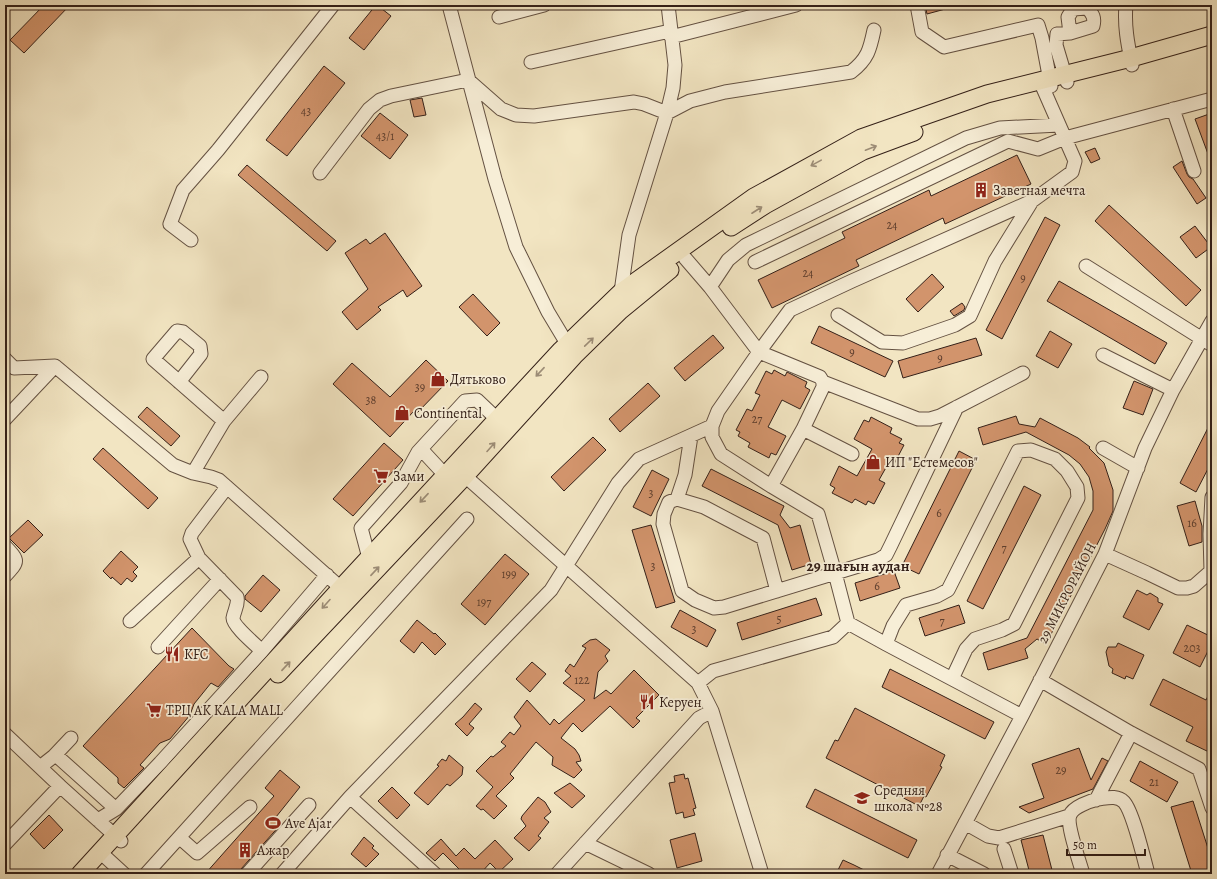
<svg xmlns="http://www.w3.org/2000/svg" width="1217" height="879" font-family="Alegreya,serif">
	<rect width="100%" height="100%" fill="#f2e5c2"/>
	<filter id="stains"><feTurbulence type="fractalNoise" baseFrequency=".005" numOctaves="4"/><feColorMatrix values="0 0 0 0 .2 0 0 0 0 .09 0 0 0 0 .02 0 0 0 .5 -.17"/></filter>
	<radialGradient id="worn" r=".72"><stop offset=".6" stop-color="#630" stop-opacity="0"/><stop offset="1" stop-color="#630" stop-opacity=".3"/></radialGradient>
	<path fill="#d2946c" stroke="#342018" d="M44 5H70L24 53 10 40Z
		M376 5H377L391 16 364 50 349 38Z
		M925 5H949V8L927 14Z
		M324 66 345 83 287 156 266 140Z
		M422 98 426 115 414 117 410 100Z
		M380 113 408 135 390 159 361 136Z
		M1212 113V162H1211L1195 119Z
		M1095 148 1100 159 1091 163 1085 152Z
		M1017 155 1031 184 945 224 943 218 856 260 859 266 772 308 758 280 845 238 842 232 929 190 931 196Z
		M1182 161 1187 174 1189 177 1193 179 1206 198 1197 204 1173 167Z
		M247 165 336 241 327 251 238 175Z
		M1109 205 1201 290 1186 306 1095 221Z
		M1045 217 1060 225 1002 339 986 330Z
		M1195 226 1211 247 1196 258 1180 237Z
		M385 233 422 286 407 297 403 290 378 307 381 310 357 330 342 312 368 289 345 253 366 239 370 244Z
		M932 274 944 287 918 312 906 299Z
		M1059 281 1167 343 1155 364 1047 301Z
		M473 294 500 323 487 336 459 307Z
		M962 303 965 307 964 310 954 316 950 311Z
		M819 326 893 361 885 377 811 343Z
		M1050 331 1072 344 1058 368 1036 356Z
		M713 335 724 348 685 381 674 368Z
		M976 338 982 355 903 378 898 361Z
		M426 360 448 381 415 415 413 412 390 437 333 384 352 363 390 397Z
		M774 370 785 376 787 372 807 382 805 387 810 390 800 409 782 400 768 427 786 436 776 455 771 453 769 458 748 447 750 443 738 436 740 432 736 430 747 409 752 411 760 395 755 393 766 371 772 374Z
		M1134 381 1153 389 1143 415 1123 408Z
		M648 383 660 396 620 432 609 419Z
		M147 407 180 436 171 446 138 417Z
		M1016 416 1019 424 1035 427 1040 418 1078 438 1090 447 1089 448 1104 463 1113 490V511L1105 529 1046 644 1037 639 1025 649 1028 658 988 670 983 653 1027 638 1093 510V491L1089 477 1080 464 1069 455 1026 432 983 445 978 428Z
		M871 417 892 428 890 433 902 439 899 443 904 445 893 466 888 464 879 480 885 483 874 504 868 501 866 505 855 499 852 503 832 493 835 488 830 485 839 466 857 476 872 449 854 439 864 420 869 422Z
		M1212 420V461L1196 492 1180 483Z
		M593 437 606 450 564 491 551 477Z
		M384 443 403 460 353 516 333 499Z
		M103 448 158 498 148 509 93 459Z
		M959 451 976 460 919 574 902 566Z
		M711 469 784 506 780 515 790 528 800 525 811 564 792 570 778 525 702 486Z
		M652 470 669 479 651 516 633 507Z
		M1024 486 1041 495 983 609 967 601Z
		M1195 501 1202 526V542L1189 546 1177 506Z
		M28 520 43 535 24 553 9 538Z
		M651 525 675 602 656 608 632 530Z
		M121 551 138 567 133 572 137 576 132 582 127 578 121 585 112 577 111 579 103 571Z
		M505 554 529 574 485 625 461 604Z
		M894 571 900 588 860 601 855 583Z
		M263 575 280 590 261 612 245 599V596Z
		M1137 590 1147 595 1150 593 1158 598V602L1163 604 1149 630 1123 617Z
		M816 598 822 615 742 640 737 623Z
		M959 605 965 623 925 636 919 618Z
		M680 610 716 630 707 647 671 627Z
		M417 620 434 634 435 633 446 644 435 655 422 642 414 653 400 641Z
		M1187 625 1212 637V643L1200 667 1173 653Z
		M192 628 229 666 234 669 218 687 211 683 194 704 190 715 170 739 160 743 140 765 144 768 124 788 118 783V778L83 746Z
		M596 639 610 650 605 656 608 661 598 672 594 699 606 690 611 694 634 670 659 695 636 718 640 721 633 728 610 706 582 732 573 723 561 738 575 749 579 755 581 761 576 762 582 770 574 778 552 765 553 757 536 742 510 774 514 778 496 796 507 806 494 819 483 809 481 810 476 806 493 787 476 771 491 756 493 757 506 746 501 742 510 732 514 735 521 726 514 717 527 700 550 725 554 719 559 724 585 700 563 683 571 676 565 671 570 664 574 667 586 648 582 646 590 640Z
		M1118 643 1144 655 1133 679 1126 676 1125 679 1112 673 1113 669 1109 666 1106 652 1108 647H1116Z
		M532 662 546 674 530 692 516 679Z
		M890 669 994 722 985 739 882 687Z
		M1163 679 1206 700 1212 688V747L1209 752 1186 741 1193 727 1150 705Z
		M475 703 482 709 469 724 474 728 467 736 455 724 463 717Z
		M855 708 945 755 940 766 942 767 926 797 924 796 919 806 826 758 835 740 838 741Z
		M1079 748 1091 780 1102 758 1108 761 1093 789 1029 813 1019 807 1044 798 1032 764Z
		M449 755 463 767 462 775 450 786 447 784 428 805 414 793 439 766 437 765 442 759 446 761Z
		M1140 761 1178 782 1167 802 1130 781Z
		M280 770 300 787 276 817 282 823 241 869 239 874H205L274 796 265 788Z
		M684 774 685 779 688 778 696 808 693 809 695 815 684 818 683 812 676 814 669 783 675 782 674 776Z
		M570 783 585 796 572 808 554 793Z
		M392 787 410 805 397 819 378 801Z
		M815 789 917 840 908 858 806 807Z
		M538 797 545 802 551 812 544 818 549 822 538 836 541 838 529 851 514 838 526 826 521 819 522 816Z
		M1193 801 1212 861V874H1192L1171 807Z
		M49 815 63 830 44 849 30 834Z
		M695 833 702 861 677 868 670 840Z
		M1043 835 1052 870 1036 874H1030L1021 840Z
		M364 837 374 846 372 848 379 854 366 867 351 854Z
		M441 839 456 856 464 848 475 859 495 840 513 859 499 872 490 863 480 874H464L443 853 435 861 426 853Z
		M843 860 854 865 872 874H836Z"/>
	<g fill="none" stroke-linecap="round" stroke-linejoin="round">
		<g stroke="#645142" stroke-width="15">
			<path id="minor" d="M449 5 495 179 516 247 548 312 572 352
				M917 5 922 32 944 47 1038 25 1042 38 1051 86
				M1126 5C1124 26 1128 45 1132 65
				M499 17 544 5
				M671 37 796 5
				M531 62 670 31
				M1067 82 1056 45 1057 34 1070 33 1093 26C1095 18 1093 14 1087 8L1073 9 1068 17 1070 33
				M1173 109 1194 171
				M320 173 369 109 380 100 391 96 468 80 501 109 516 115 534 116 634 102 644 104 667 113 690 101 725 92 851 72C868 59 870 49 874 30
				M191 240 170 224 183 190 218 150 333 5
				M685 258 710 287 759 352 718 411 712 426V437L721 454 771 486 818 514 835 573 848 623 886 644 1022 716
				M755 262 1008 141 1038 149 1065 138 1212 99
				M1086 266 1212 345
				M710 287 728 260 746 245 966 138 1000 128 1059 125
				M621 292 629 235 667 113 673 88 675 65 668 5
				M838 315 882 342 903 343 955 325 970 316 995 261 1032 201 1072 172 1075 161 1043 88
				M1103 355 1173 390
				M5 359 14 368 55 366 173 465 193 473 211 477 219 480 341 588
				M179 382 201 354 200 346 183 332 177 331 153 359 224 421
				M823 382 918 419H930L940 416 1023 373
				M5 419 55 366
				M803 429 823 387V382L820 377 759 352 790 310 852 281 1032 201
				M1103 448 1138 468
				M421 449 445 475
				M193 473 224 421 261 377
				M465 476 698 683 712 711 762 874
				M771 486 803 429 852 454
				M227 487 192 533 190 539 199 558 237 597C239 604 234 611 233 618 233 626 256 645 262 651
				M1212 497 1210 534 1211 571 1212 575
				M677 499 685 475 691 436
				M5 546C19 561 19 561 5 576
				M1105 554 1147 573 1178 588H1187L1194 586 1211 571
				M369 558 361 528 401 483 418 452 465 401 477 400 497 419
				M777 591 763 538 704 507 677 499 669 502 664 514 663 524 682 591 695 600 714 608 724 607 878 560 886 555 891 545 957 407
				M130 621 199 558
				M886 644 893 626 906 605 937 596 948 590 1018 451 1031 450 1055 459 1067 471 1077 487 1078 498 1014 624 1002 630 975 639 966 649 952 679
				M158 647 220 579
				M1040 680 1131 733 1199 769 1212 808
				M698 683 713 671 833 637 848 623
				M5 734 60 786 121 841
				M54 756 71 738
				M40 767 54 756 58 757 116 809
				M350 797 435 874
				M1096 800 1131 733
				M98 820 116 809 160 763 262 651 327 575
				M965 823 988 836 999 838 1069 816
				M180 838 197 853 250 807
				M585 843 649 874
				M5 844 60 786
				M1004 849 1012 874
				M100 852 124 874
				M947 855 984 874
				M146 874 467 519
				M247 874 309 805
				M282 874 350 797 551 590 618 483 639 459 712 426
				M557 874 699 718 712 711
				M938 874 1022 716 1105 554 1145 448 1173 390 1212 321
				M1083 874C1080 863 1066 824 1070 815 1073 807 1090 801 1098 799 1107 798 1117 795 1124 802 1133 812 1144 859 1148 874"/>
		</g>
		<g stroke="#342018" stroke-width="19">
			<path id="major" d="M731 227 765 205 863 151 914 132
				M278 674 465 476 574 356 620 311 670 270
				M80 874 341 588 561 350 621 292 754 197 861 138 987 94 1131 58 1212 35"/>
		</g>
		<use href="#minor" stroke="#f7eed7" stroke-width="13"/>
		<use href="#major" stroke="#f2e5c2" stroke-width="17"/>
	</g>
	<defs><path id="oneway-shaft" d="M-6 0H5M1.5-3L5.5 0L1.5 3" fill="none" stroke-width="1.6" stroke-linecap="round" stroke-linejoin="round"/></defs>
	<g stroke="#9c8c76">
		<use href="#oneway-shaft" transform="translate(871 148) rotate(-21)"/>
		<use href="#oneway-shaft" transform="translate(816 163) rotate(151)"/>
		<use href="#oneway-shaft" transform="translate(757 210) rotate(-33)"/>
		<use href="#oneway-shaft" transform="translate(589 342) rotate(-44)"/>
		<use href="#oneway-shaft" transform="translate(540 372) rotate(133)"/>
		<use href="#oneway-shaft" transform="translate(491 447) rotate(-48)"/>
		<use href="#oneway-shaft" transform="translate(424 498) rotate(133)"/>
		<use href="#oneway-shaft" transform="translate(375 571) rotate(-47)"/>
		<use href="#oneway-shaft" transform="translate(326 604) rotate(132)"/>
		<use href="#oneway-shaft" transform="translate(286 666) rotate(-47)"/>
	</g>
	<defs>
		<g id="building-bare" transform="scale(1.2)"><path d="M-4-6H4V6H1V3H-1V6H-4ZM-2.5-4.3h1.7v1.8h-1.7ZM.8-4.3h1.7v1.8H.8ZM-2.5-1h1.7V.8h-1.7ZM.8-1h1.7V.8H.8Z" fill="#8f2418" stroke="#f7eed7" stroke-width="2.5" paint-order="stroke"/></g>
		<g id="shop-bare" transform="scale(1.2)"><path d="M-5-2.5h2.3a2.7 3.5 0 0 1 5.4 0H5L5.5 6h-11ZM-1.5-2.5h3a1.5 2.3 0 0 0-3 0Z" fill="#8f2418" stroke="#f7eed7" stroke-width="2.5" paint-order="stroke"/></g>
		<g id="supermarket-bare" transform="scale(1.2)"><path d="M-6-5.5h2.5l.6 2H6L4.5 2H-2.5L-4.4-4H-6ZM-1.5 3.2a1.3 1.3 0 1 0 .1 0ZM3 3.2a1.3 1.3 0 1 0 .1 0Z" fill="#8f2418" stroke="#f7eed7" stroke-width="2.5" paint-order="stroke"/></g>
		<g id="restaurant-bare" transform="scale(1.2)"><path d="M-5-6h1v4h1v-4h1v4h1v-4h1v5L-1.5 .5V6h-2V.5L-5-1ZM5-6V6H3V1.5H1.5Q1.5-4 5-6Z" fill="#8f2418" stroke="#f7eed7" stroke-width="2.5" paint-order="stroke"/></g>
		<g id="school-bare" transform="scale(1.2)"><path d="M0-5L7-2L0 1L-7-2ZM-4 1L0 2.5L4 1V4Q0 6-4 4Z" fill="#8f2418" stroke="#f7eed7" stroke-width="2.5" paint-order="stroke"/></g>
		<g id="stadium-bare" transform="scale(1.2)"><path d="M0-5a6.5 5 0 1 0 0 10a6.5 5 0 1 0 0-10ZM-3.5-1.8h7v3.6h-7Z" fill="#8f2418" stroke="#f7eed7" stroke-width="2.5" paint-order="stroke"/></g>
	</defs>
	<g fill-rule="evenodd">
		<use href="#building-bare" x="981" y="190"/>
		<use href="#shop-bare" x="438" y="379"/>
		<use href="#shop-bare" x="402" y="413"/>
		<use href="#shop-bare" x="873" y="462"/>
		<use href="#supermarket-bare" x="381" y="476"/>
		<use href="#restaurant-bare" x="172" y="654"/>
		<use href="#restaurant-bare" x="647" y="702"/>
		<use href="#supermarket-bare" x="154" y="710"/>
		<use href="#school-bare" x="862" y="798"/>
		<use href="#stadium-bare" x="273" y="823"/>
		<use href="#building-bare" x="245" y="850"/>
	</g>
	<g text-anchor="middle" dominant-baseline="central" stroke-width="3.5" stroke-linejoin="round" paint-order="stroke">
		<g font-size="12" fill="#5c3d2d">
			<text x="306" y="111">43</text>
			<text x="385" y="136">43/1</text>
			<text x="892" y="225">24</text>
			<text x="808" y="273">24</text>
			<text x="1023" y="278">9</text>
			<text x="852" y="352">9</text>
			<text x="940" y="358">9</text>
			<text x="420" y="387">39</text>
			<text x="371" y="400">38</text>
			<text x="757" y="419">27</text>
			<text x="651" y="493">3</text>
			<text x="939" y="513">6</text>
			<text x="1192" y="523">16</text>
			<text x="1004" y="548">7</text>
			<text x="653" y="566">3</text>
			<text x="509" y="574">199</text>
			<text x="877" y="586">6</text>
			<text x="484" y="602">197</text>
			<text x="779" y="619">5</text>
			<text x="942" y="621">7</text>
			<text x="694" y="629">3</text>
			<text x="1192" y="648">203</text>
			<text x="582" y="680">122</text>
			<text x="1061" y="770">29</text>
			<text x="1154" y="782">21</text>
		</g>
		<g font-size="14" fill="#342018" stroke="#f7eed7" text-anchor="start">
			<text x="993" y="190">Заветная мечта</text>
			<text x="450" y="379">Дятьково</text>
			<text x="414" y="413">Continental</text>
			<text x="885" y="462">ИП "Естемесов"</text>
			<text x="393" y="476">Зами</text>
			<text x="184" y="654">KFC</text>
			<text x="659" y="702">Керуен</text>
			<text x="166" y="710">ТРЦ AK KALA MALL</text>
			<text x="874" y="790">Средняя<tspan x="874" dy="16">школа №28</tspan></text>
			<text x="285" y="823">Ave Ajar</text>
			<text x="257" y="850">Ажар</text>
		</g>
		<g font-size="14" fill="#342018" stroke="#f7eed7">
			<text transform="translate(1067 593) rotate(-63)">29 МИКРОРАЙОН</text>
		</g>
		<g font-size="15" font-weight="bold" fill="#342018" stroke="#f7eed7">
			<text x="858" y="566">29 шағын аудан</text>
		</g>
	</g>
	<rect width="1217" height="879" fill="none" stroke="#f2e5c2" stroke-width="20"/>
	<rect x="6" y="6" width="1205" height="867" fill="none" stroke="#342018" stroke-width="2"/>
	<rect x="10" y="10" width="1197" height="859" fill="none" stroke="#342018"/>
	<path d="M1067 849v6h78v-6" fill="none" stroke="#342018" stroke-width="2"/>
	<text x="1073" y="849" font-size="12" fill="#342018" stroke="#f7eed7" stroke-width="3" paint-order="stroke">50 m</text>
	<rect width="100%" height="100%" filter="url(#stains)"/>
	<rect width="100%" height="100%" fill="url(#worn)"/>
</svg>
